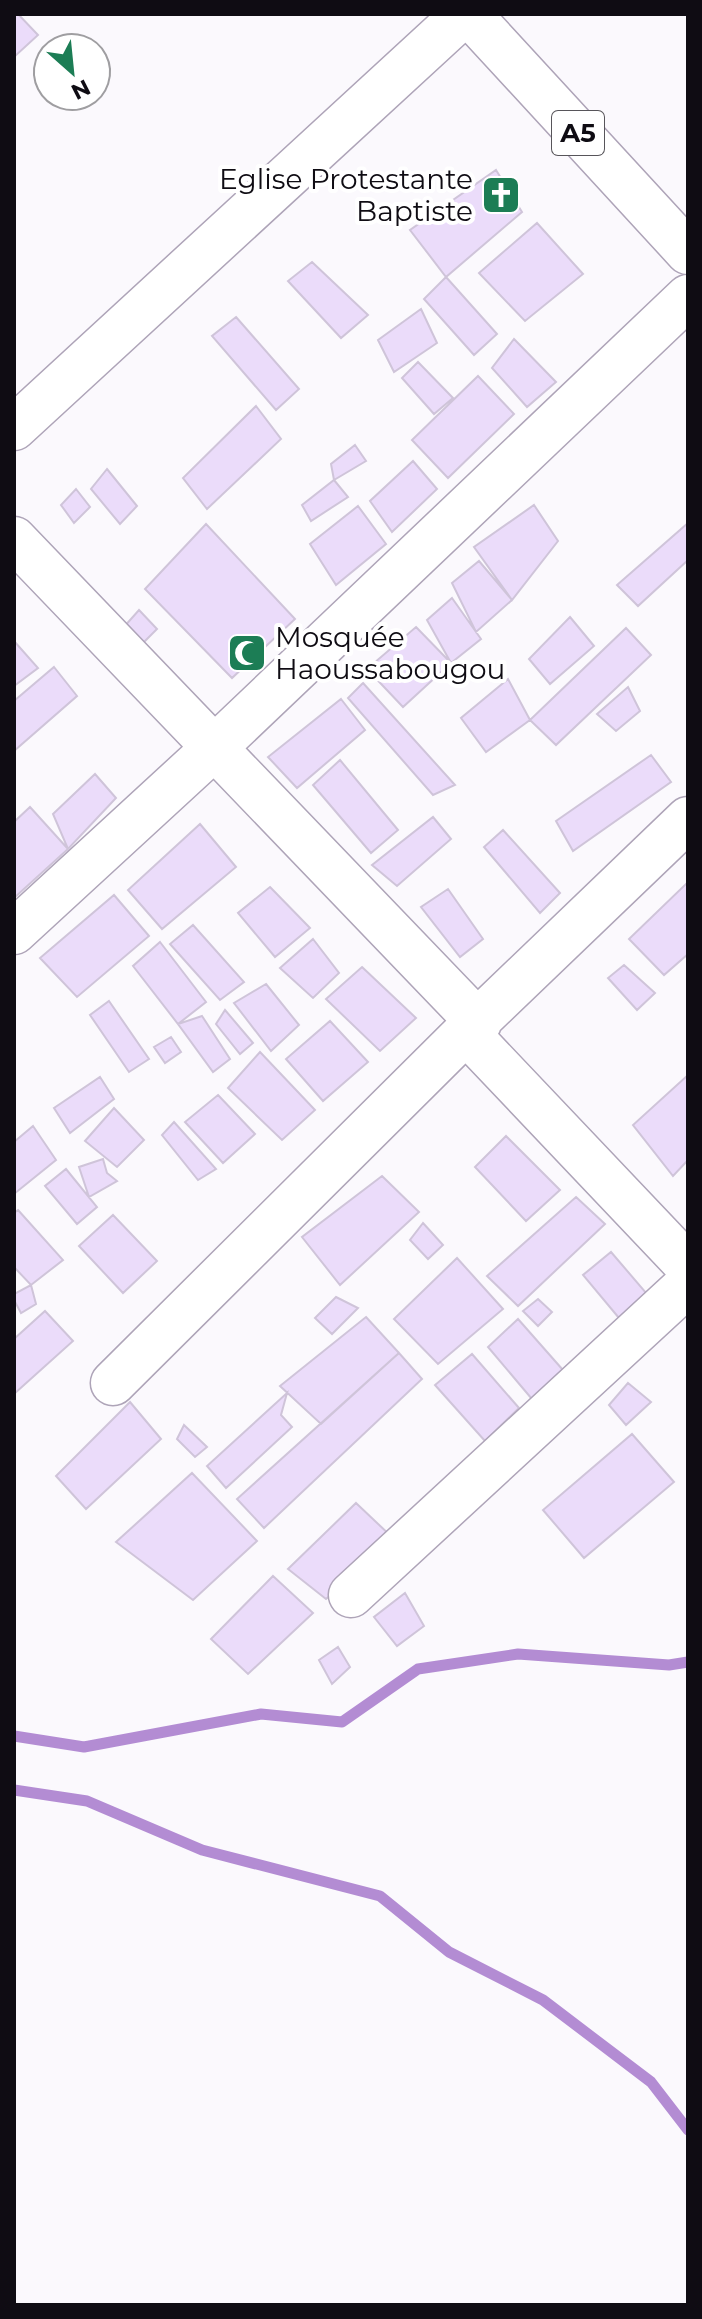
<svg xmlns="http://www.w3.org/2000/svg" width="702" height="2319" font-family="Montserrat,sans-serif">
	<rect width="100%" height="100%" fill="#fbf9fd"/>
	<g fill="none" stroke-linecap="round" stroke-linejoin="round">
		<path stroke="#b38cd3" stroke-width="11" d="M14 1736 84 1747 261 1714 342 1722 418 1669 518 1654 669 1665 688 1662
			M14 1790 87 1801 202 1850 380 1896 449 1952 543 2000 651 2082 688 2130"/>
	</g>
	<path fill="#ebdcfa" stroke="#cfc4d9" stroke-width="2" d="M14 14H18L38 35 14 57Z
		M496 170 522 212 446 277 410 230Z
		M537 223 583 274 525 321 479 273Z
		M312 262 368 315 341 338 288 281Z
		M446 277 497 334 474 355 424 299Z
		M421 309 437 343 394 372 378 340Z
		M236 317 299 389 276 410 212 336Z
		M514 339 556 382 527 407 492 368Z
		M418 362 453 398 434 414 402 378Z
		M478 376 514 414 448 478 412 440Z
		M256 406 281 439 207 509 183 478Z
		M355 445 366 461 334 480 331 464Z
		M413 461 437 489 392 532 370 501Z
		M107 469 137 506 120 524 91 489Z
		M334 480 348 497 311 521 302 505Z
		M76 489 90 507 74 523 61 505Z
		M534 505 558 541 512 600 474 547Z
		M358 506 386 544 336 585 310 544Z
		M688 523V560L638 606 617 585Z
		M206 524 295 619 232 678 145 589Z
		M479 561 512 600 476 632 452 583Z
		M452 598 481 639 451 663 427 620Z
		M139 610 157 629 141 645 123 628Z
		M570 617 594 646 550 684 529 659Z
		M416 627 451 663 403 707 367 669Z
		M626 628 651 655 556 745 530 720Z
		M14 641 38 668 14 686Z
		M54 667 77 696 14 751V701Z
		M508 679 530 720 486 752 461 718Z
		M363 683 455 785 433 795 348 698Z
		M628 687 640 711 616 731 597 714Z
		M341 699 365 730 297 788 268 757Z
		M651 755 671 782 573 851 556 821Z
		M340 760 398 830 371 853 313 785Z
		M95 774 116 798 68 849 53 814Z
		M30 807 68 849 14 898V822Z
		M433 817 451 839 397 886 372 865Z
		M200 824 236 867 162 929 128 890Z
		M503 830 560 893 540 913 484 847Z
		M688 882V954L664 975 629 939Z
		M270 887 310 928 275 957 238 913Z
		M448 889 483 939 460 957 421 907Z
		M114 895 149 936 77 997 40 958Z
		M193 925 244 982 220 1000 170 944Z
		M313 939 339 973 313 998 280 968Z
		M160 942 206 1002 178 1024 133 966Z
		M624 965 655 993 637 1010 608 978Z
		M362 967 416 1018 380 1051 326 999Z
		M266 984 299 1025 271 1051 234 1003Z
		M109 1001 149 1059 129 1072 90 1015Z
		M225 1010 253 1043 240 1054 216 1024Z
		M202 1016 230 1059 213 1072 178 1024Z
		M330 1021 368 1062 323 1101 286 1059Z
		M171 1037 181 1052 165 1063 154 1047Z
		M260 1052 315 1110 282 1140 228 1088Z
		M688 1075V1160L673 1176 633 1125Z
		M100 1077 114 1099 70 1133 54 1108Z
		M218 1095 255 1134 223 1163 185 1122Z
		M114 1108 144 1140 117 1167 85 1141Z
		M174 1122 216 1169 198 1180 162 1135Z
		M33 1126 56 1160 14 1194V1142Z
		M506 1136 560 1190 526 1221 475 1167Z
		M103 1159 107 1173 117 1181 89 1197 79 1167Z
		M66 1169 97 1207 77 1224 45 1186Z
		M382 1176 419 1212 340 1285 302 1237Z
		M576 1197 605 1224 518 1306 487 1276Z
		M18 1210 63 1260 31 1285 14 1267V1213Z
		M113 1215 157 1261 123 1293 79 1246Z
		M423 1223 443 1245 428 1259 410 1240Z
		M611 1252 653 1301 624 1324 583 1275Z
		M457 1258 503 1309 438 1364 394 1319Z
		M31 1285 36 1304 21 1313 14 1300V1294Z
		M336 1297 358 1308 332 1334 315 1318Z
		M538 1299 552 1312 538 1326 523 1311Z
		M45 1311 73 1341 14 1394V1339Z
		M366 1317 399 1353 321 1424 280 1386Z
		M518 1319 570 1378 537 1405 488 1347Z
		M399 1353 422 1379 264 1528 237 1499Z
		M472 1354 519 1408 485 1441 435 1385Z
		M628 1383 651 1402 626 1425 609 1405Z
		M287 1393 281 1415 292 1427 226 1488 207 1466Z
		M130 1402 161 1439 86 1509 56 1476Z
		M184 1425 207 1447 195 1457 177 1439Z
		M632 1434 674 1482 584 1558 543 1510Z
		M192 1473 257 1541 193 1600 116 1542Z
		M356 1503 394 1539 326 1599 288 1569Z
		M273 1576 313 1613 248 1674 211 1639Z
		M405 1593 424 1626 397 1646 374 1617Z
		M338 1647 350 1667 332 1684 319 1660Z"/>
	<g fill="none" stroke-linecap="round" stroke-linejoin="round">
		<g stroke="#aea4b8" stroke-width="47">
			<path id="minor" d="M14 428 464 14
				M14 539 479 1023
				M14 932 213 749 688 297
				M466 1032 688 1266
				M113 1383 466 1032 688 819
				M351 1595 688 1284"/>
		</g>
		<g stroke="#aea4b8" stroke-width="47">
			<path id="primary" d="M469 14 688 252"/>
		</g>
		<use href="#minor" stroke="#fff" stroke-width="44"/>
		<use href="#primary" stroke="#fff" stroke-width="44"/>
	</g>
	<defs>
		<g id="church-square" transform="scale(2)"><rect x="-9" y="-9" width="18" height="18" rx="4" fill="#1c7d55" stroke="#fff"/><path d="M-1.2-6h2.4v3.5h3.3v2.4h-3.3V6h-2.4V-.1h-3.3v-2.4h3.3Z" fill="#fff"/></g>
		<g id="mosque-square" transform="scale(2)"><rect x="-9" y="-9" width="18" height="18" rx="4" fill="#1c7d55" stroke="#fff"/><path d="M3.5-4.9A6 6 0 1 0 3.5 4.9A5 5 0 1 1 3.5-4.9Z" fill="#fff"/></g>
	</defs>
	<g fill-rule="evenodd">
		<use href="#church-square" x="501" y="195"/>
		<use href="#mosque-square" x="247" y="653"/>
	</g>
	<g text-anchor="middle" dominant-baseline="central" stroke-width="8" stroke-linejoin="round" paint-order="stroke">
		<rect fill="#fff" stroke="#57555a" stroke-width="2" x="552" y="111" width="52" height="44" rx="6"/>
		<g font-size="26" font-weight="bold" fill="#0f0c13">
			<text x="578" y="133">A5</text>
		</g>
		<g font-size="28" fill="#0f0c13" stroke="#fff" text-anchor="end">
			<text x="473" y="179">Eglise Protestante<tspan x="473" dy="32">Baptiste</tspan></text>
			<text x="275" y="637" text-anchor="start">Mosquée<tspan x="275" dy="32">Haoussabougou</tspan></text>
		</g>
	</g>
	<rect width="702" height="2319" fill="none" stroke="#0f0c13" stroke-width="32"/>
	<g transform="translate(72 72) rotate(153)"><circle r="38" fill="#ffffff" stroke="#9f9ea1" stroke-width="2"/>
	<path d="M0-6L14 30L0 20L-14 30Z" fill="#1c7d55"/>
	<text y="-12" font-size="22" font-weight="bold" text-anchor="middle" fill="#0f0c13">N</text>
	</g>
</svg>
